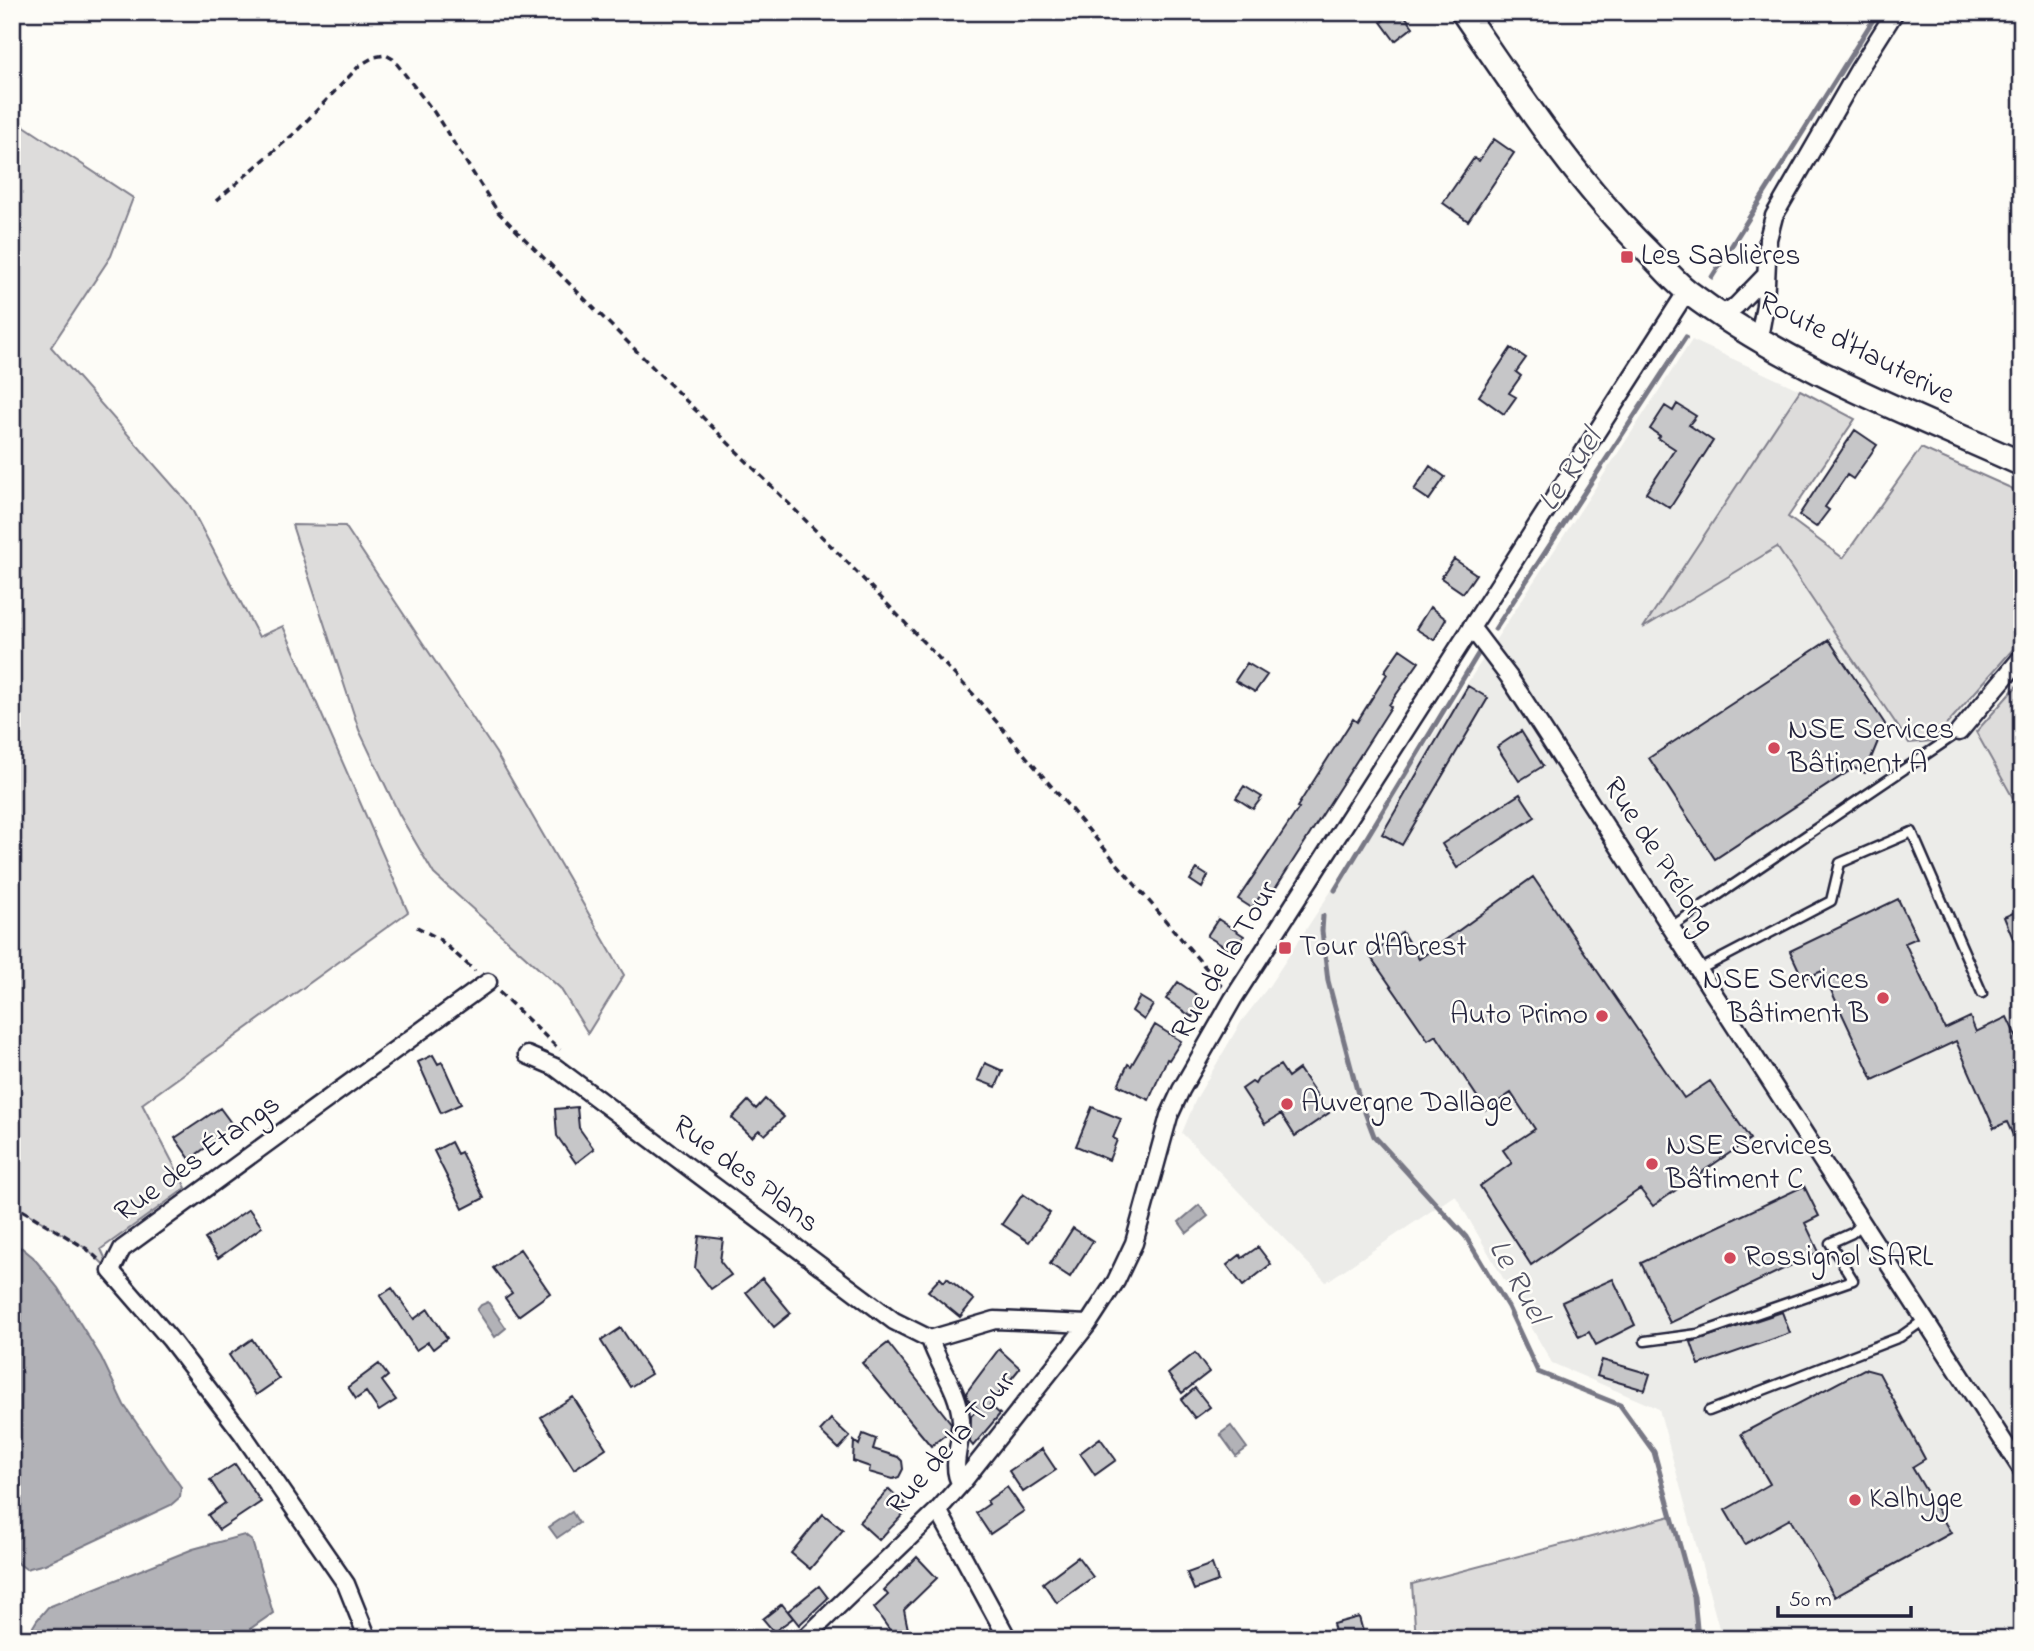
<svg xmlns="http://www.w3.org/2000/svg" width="2034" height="1651" font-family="'Indie Flower',sans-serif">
	<rect width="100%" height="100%" fill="#fdfcf7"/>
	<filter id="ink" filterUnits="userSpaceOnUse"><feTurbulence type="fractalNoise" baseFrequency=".0143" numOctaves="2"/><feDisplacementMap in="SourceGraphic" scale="14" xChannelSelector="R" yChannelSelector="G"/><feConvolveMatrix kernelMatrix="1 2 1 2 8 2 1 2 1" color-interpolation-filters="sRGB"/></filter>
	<g filter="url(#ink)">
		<path fill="#ecece9" d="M1692 340 1800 390 1644 627 1777 546 1909 743 1932 741 1962 706 2022 814V1639H1722L1659 1409 1552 1363 1455 1195 1326 1282 1182 1133 1196 1099 1241 1022 1269 986Z"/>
		<path fill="#dddcdb" stroke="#807f8b" stroke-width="2" d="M12 118 133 198 111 256 51 347 189 504 259 637 283 626 408 912 142 1104 186 1188 101 1249 111 1271 87 1249 12 1204Z
			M1800 390 1855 419 1788 517 1843 558 1921 448 2022 493V639L1932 741 1909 743 1777 547 1643 628Z
			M292 525 345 526 496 753 624 975 588 1033 560 988 434 874 399 814 359 730Z
			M2022 680V814L1976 732Z
			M1671 1516 1694 1597 1698 1639H1416L1412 1584Z"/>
		<path fill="#b2b2b7" stroke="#787885" stroke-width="2" d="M1199 1205 1208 1216 1187 1233 1179 1222Z
			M12 1246 22 1248 33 1257 58 1288 101 1357 124 1405 181 1487 180 1497 171 1505 45 1564 26 1569 12 1559Z
			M488 1302 506 1328 495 1337 477 1310 481 1305Z
			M1231 1426 1247 1448 1236 1456 1220 1434Z
			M572 1512 579 1523 557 1538 549 1527Z
			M244 1535 252 1541 273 1613 250 1629 246 1639H29L28 1635 37 1620 48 1607 193 1549Z"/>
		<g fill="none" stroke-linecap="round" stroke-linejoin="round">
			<path stroke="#787885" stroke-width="5" d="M1712 277 1878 12
				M1495 629 1686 337
				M1335 890 1478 654
				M1323 916 1322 931 1328 981 1358 1094 1374 1136 1466 1237 1508 1307 1538 1372 1620 1405 1654 1452 1694 1597 1698 1639"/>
		</g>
		<path fill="#c6c6c8" stroke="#22223b" stroke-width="2" d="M1394 12H1402L1413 27 1395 41 1381 22Z
			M1494 139 1514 153 1468 221 1443 203 1474 158 1479 161Z
			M1511 348 1526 358 1516 372 1521 376 1509 393 1516 397 1504 414 1479 396Z
			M1677 404 1696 416 1689 425 1713 441 1670 508 1646 493 1675 449 1658 438 1660 436 1650 429 1665 406 1673 411Z
			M1855 430 1877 445 1853 479 1847 475 1825 507 1829 510 1816 527 1799 515Z
			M1430 466 1445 477 1429 500 1414 490Z
			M1454 559 1476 574 1463 593 1441 578Z
			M1430 607 1446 619 1434 640 1416 629Z
			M1829 640 1885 724 1865 773 1854 768 1715 859 1649 758Z
			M1400 649 1419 662 1389 705 1391 707 1268 900 1261 895 1252 908 1238 899 1299 808 1297 807 1353 719 1357 722 1387 674 1384 672Z
			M1247 663 1267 675 1255 692 1235 681Z
			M1468 686 1488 698 1402 845 1382 834Z
			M1521 731 1543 766 1519 781 1497 747Z
			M1244 786 1262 797 1253 809 1236 798Z
			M1520 794 1535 817 1457 868 1442 844Z
			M1197 869 1208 876 1202 888 1190 880Z
			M1533 877 1684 1098 1710 1081 1750 1139 1653 1206 1640 1189 1531 1265 1480 1186 1512 1163 1503 1150 1535 1129 1511 1093 1486 1110 1436 1035 1428 1040 1370 956 1402 932 1419 959Z
			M1898 899 1917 938 1905 943 1945 1029 1970 1017 1976 1032 2007 1017 2022 1049V1155L2007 1122 1994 1128 1956 1041 1873 1080 1822 971 1803 979 1790 951Z
			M2022 909V958H2021L2004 917Z
			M1218 919 1244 936 1233 952 1207 936Z
			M1178 982 1204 1000 1192 1017 1166 999Z
			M1140 997 1153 1005 1144 1020 1132 1011Z
			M1155 1025 1181 1041 1169 1060 1167 1059 1149 1100 1118 1085 1128 1064 1131 1066Z
			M433 1055 438 1064 442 1062 461 1104 441 1113 418 1062Z
			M985 1063 1003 1071 996 1087 978 1080Z
			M1280 1065 1288 1077 1299 1069 1329 1113 1295 1136 1281 1114 1265 1124 1242 1089 1252 1082 1255 1084 1258 1079Z
			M765 1099 784 1117 765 1135 759 1130 752 1137 732 1118 748 1101 756 1109Z
			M577 1107 579 1128 594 1149 576 1163 557 1136 555 1109Z
			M1092 1107 1121 1119 1113 1138 1117 1140 1109 1160 1076 1146Z
			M220 1108 234 1127 190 1159 175 1138Z
			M451 1142 457 1154 461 1152 484 1198 463 1209 434 1151Z
			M1804 1186 1819 1216 1805 1223 1819 1252 1670 1323 1641 1263Z
			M1023 1194 1050 1213 1029 1242 1002 1224Z
			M249 1209 262 1227 218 1258 205 1239Z
			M1073 1228 1093 1241 1070 1277 1050 1264Z
			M699 1236 723 1239 720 1261 731 1275 711 1289 695 1268Z
			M1258 1247 1271 1264 1243 1286 1227 1265 1240 1255 1242 1258Z
			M520 1249 550 1293 518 1316 505 1298 512 1293 493 1268Z
			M762 1278 791 1313 774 1327 746 1292Z
			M940 1278 944 1282 947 1278 974 1300 960 1317 928 1291Z
			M1613 1279 1635 1325 1596 1345 1589 1332 1579 1337 1562 1302Z
			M392 1288 414 1319 428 1309 447 1338 433 1349 428 1342 416 1350 380 1296Z
			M1782 1312 1790 1333 1699 1365 1691 1342Z
			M621 1328 651 1374 630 1387 601 1341Z
			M252 1339 279 1379 256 1395 229 1355Z
			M888 1343 951 1423 950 1431 931 1446 862 1363Z
			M999 1349 1020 1368 990 1405 1000 1414 973 1446 970 1442 971 1416 978 1409 968 1399 966 1393Z
			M1195 1353 1209 1372 1182 1393 1168 1374Z
			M1602 1360 1650 1374 1645 1390 1597 1376Z
			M379 1364 388 1376 382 1381 396 1400 379 1411 366 1392 356 1399 348 1387Z
			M1864 1369 1879 1373 1925 1459 1912 1467 1951 1533 1835 1597 1790 1519 1745 1544 1725 1510 1770 1484 1741 1434Z
			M1195 1388 1210 1407 1195 1418 1181 1400Z
			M573 1397 606 1448 574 1469 541 1417Z
			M831 1419 850 1437 839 1449 820 1431Z
			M863 1434 876 1439 873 1449 898 1457 902 1461 903 1469 899 1477 893 1479 869 1472 870 1467 853 1461 854 1441 859 1445Z
			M1100 1438 1116 1460 1095 1475 1080 1453Z
			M1042 1449 1056 1470 1023 1492 1009 1471Z
			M235 1464 261 1502 219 1530 208 1515 225 1503 210 1480Z
			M1007 1487 1024 1511 990 1534 976 1513 989 1504 987 1501Z
			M889 1489 909 1508 879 1540 859 1522Z
			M823 1514 843 1530 810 1569 791 1553Z
			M917 1557 937 1578 904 1610 910 1639H896L874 1608 888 1595 884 1590Z
			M1078 1557 1093 1577 1057 1603 1043 1583Z
			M1212 1564 1218 1581 1194 1590 1187 1573Z
			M819 1586 828 1598 799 1625 788 1611Z
			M782 1604 793 1618 774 1632 763 1619Z
			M1359 1617 1364 1635 1352 1639H1337L1333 1624Z"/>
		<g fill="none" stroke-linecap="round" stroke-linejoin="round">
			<g stroke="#22223b" stroke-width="13">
				<path id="service" d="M1671 927 1959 732
					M1699 970 1831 901 1840 863 1912 832 1982 993
					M1645 1341 1698 1334 1853 1280 1830 1243 1852 1233 1862 1224
					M1709 1411 1900 1337 1924 1320"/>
			</g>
			<g stroke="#22223b" stroke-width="21">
				<path id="minor" d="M1721 314 1736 306 1765 276
					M1759 338 1765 305 1768 239 1774 216 1859 69 1895 12
					M1471 627 1509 677 2022 1470
					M1959 732 2022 657
					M527 1055 555 1067 894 1321 930 1339
					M961 1484C949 1466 963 1441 961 1420 959 1390 939 1367 930 1339L995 1320 1088 1324
					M938 1510 1008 1639
					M368 1639 346 1584 242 1433 170 1339 111 1271 122 1249 488 982
					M804 1639 938 1510 961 1484 1088 1324 1116 1281 1134 1243 1169 1116 1181 1090 1233 999 1687 291"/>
			</g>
			<g stroke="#22223b" stroke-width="28">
				<path id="secondary" d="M1463 12C1520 95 1575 180 1647 251 1660 264 1673 280 1688 292 1788 368 1909 413 2022 464"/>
			</g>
			<path stroke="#22223b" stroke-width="3.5" stroke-dasharray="7 5" stroke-linecap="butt" d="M216 201 296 132 360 65 374 57 386 55 393 59 434 112 498 212 848 563 973 694 1222 987
				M417 927 439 939 475 971
				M499 992 560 1050
				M12 1204 87 1249 99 1260"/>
			<use href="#service" stroke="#fdfcf7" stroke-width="8"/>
			<use href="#minor" stroke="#fdfcf7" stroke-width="16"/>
			<use href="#secondary" stroke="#fdfcf7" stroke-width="23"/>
		</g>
	</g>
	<g fill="#d1495b" stroke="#fdfcf7" stroke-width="2.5">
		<rect x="1620" y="250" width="14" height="14" rx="3.5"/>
		<circle cx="1774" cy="748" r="7"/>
		<rect x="1278" y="941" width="14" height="14" rx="3.5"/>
		<circle cx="1883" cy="998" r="7"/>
		<circle cx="1602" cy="1016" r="7"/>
		<circle cx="1287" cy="1104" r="7"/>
		<circle cx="1652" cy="1164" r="7"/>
		<circle cx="1730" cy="1258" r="7"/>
		<circle cx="1855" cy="1500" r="7"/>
	</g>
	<g text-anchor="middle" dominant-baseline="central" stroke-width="5" stroke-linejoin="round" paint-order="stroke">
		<g font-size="30" fill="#22223b" stroke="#fdfcf7" text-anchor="start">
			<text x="1641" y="257">Les Sablières</text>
			<text x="1788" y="731">NSE Services<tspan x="1788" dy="34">Bâtiment A</tspan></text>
			<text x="1299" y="948">Tour d'Abrest</text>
			<text x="1869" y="981" text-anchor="end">NSE Services<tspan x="1869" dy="34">Bâtiment B</tspan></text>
			<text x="1588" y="1016" text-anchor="end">Auto Primo</text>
			<text x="1301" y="1104">Auvergne Dallage</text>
			<text x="1666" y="1147">NSE Services<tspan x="1666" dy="34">Bâtiment C</tspan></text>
			<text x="1744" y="1258">Rossignol SARL</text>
			<text x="1869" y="1500">Kalhyge</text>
		</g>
		<g font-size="30" fill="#22223b" stroke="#fdfcf7">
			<text transform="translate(1856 349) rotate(27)">Route d'Hauterive</text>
			<text transform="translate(1658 856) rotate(57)">Rue de Prélong</text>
			<text transform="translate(1226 961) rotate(-59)">Rue de la Tour</text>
			<text transform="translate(198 1159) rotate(-36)">Rue des Étangs</text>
			<text transform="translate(745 1175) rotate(37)">Rue des Plans</text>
			<text transform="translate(952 1444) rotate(-49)">Rue de la Tour</text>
		</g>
		<g font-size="32" font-style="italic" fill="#545466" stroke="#fdfcf7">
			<text transform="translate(1571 471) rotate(-57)">Le Ruel</text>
			<text transform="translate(1517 1282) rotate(61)">Le Ruel</text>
		</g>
	</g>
	<rect width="2034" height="1651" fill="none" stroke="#fdfcf7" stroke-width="42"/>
	<rect x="21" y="21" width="1992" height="1609" fill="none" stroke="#22223b" stroke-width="2.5" filter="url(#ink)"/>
	<path d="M1778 1606v10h133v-10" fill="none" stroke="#22223b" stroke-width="3.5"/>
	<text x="1789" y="1606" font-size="21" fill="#22223b" stroke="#fdfcf7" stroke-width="5" paint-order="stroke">50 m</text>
</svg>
